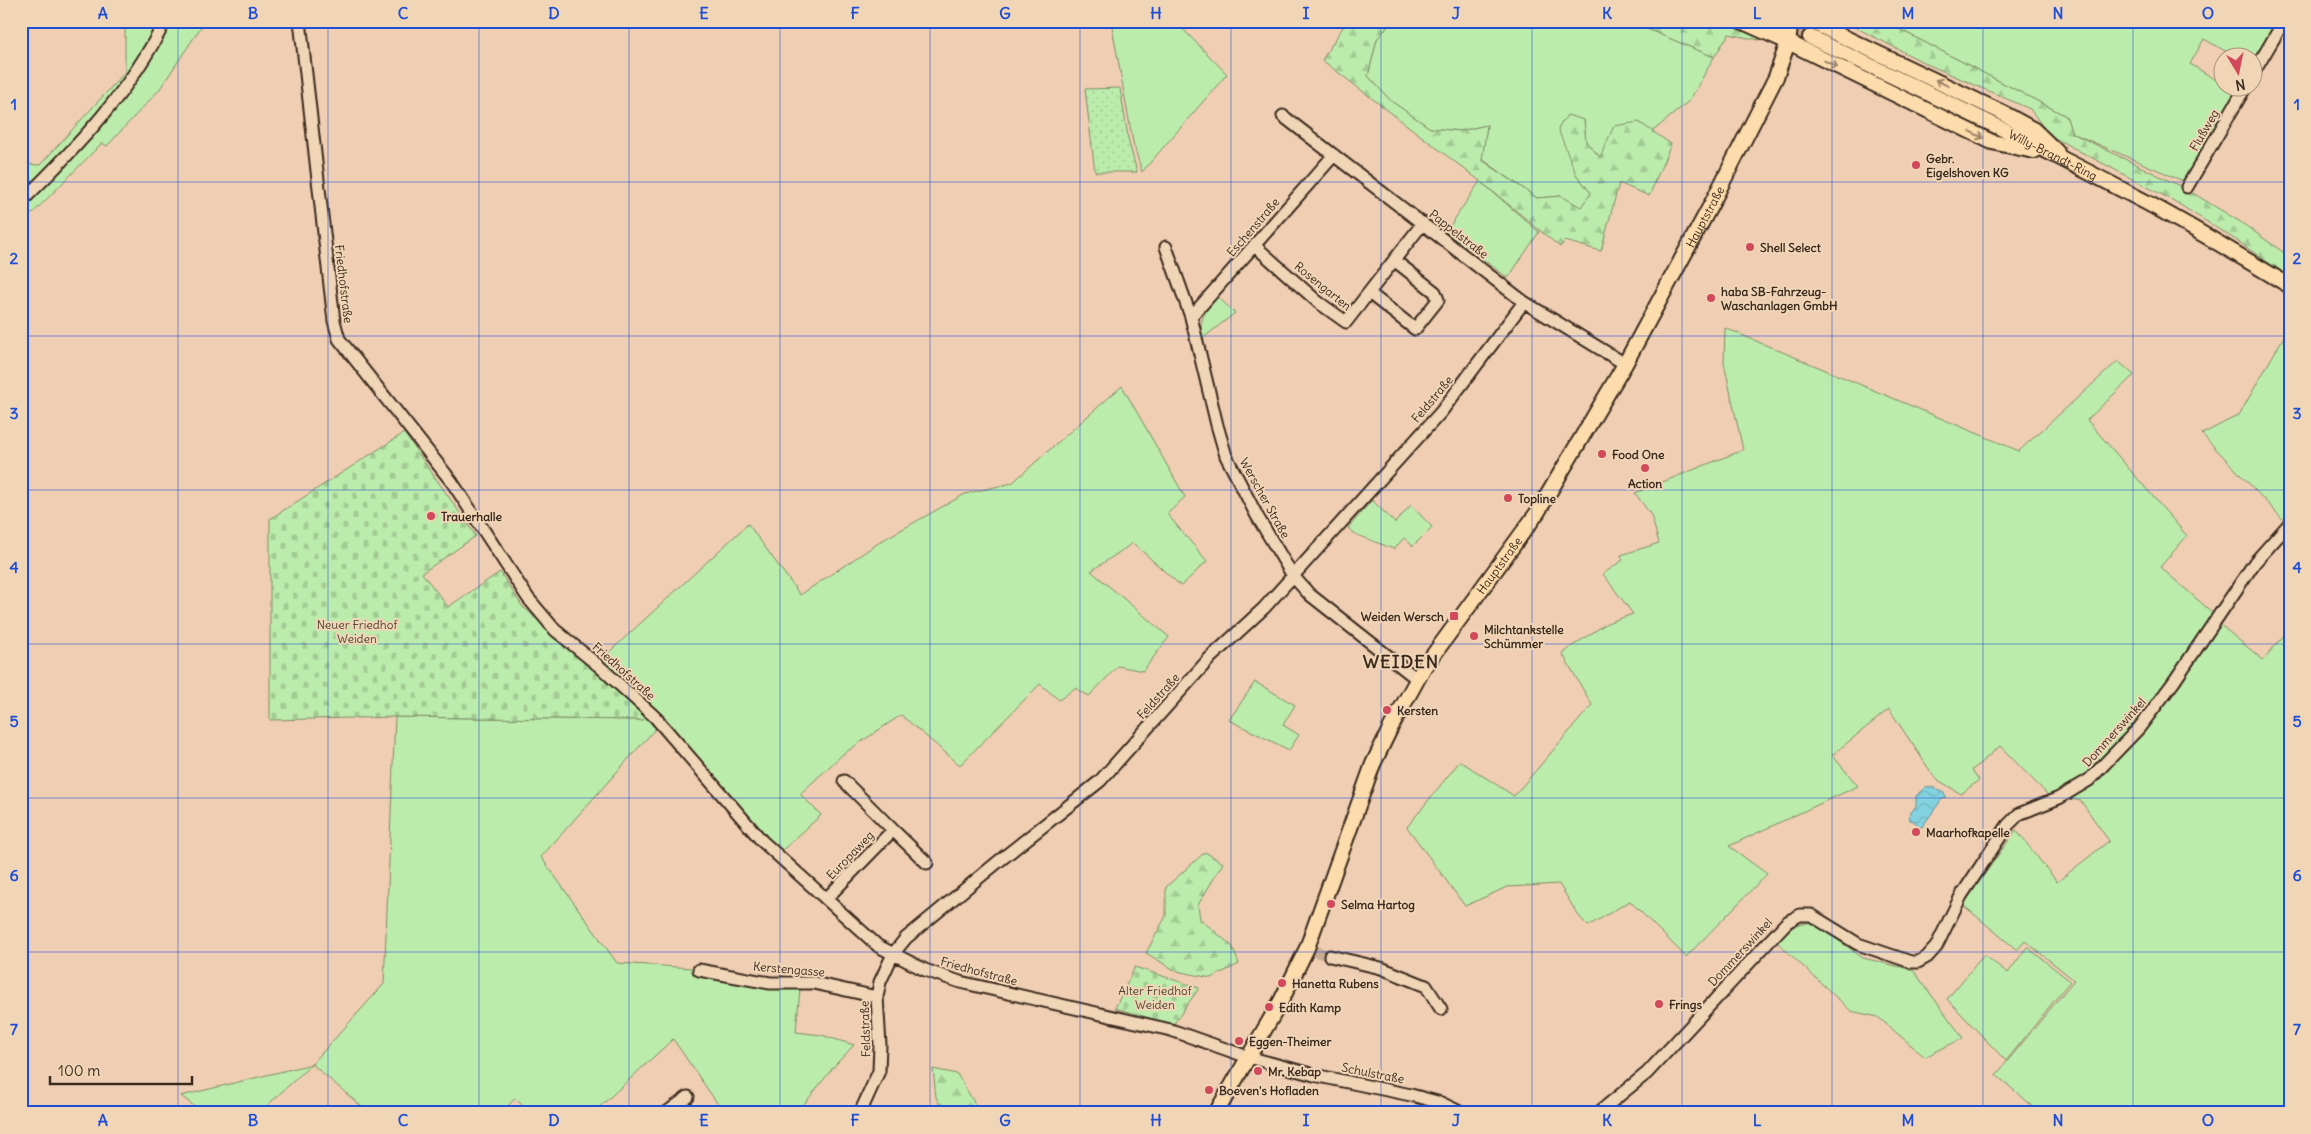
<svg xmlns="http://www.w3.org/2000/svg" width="2311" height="1134" font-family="Delius,sans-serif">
	<defs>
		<pattern id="forest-firs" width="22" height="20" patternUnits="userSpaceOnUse" patternTransform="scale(1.25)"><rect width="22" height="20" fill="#bcecab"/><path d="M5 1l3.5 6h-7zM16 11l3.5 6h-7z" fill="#a2cb93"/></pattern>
		<pattern id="cemetery-stones" width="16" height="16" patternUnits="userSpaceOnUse" patternTransform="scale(1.25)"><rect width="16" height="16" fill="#bcecab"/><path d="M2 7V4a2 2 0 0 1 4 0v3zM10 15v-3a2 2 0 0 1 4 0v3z" fill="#a2cb93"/></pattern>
		<pattern id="garden-dots" width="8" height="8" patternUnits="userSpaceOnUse" patternTransform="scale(1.25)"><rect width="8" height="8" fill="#bcecab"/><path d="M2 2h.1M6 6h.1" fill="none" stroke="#a2cb93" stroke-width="1.8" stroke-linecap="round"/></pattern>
		<pattern id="water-waves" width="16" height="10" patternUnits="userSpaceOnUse" patternTransform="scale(1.25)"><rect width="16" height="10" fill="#83d2df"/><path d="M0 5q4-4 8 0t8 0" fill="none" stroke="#72b4bf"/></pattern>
	</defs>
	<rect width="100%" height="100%" fill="#efceb3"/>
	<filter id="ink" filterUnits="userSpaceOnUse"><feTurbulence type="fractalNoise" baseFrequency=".02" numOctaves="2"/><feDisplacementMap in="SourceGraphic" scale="10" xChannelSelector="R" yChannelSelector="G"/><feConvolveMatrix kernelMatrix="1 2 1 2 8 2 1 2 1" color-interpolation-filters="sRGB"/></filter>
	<g filter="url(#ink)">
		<path fill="#bcecab" stroke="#7c8b64" d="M125 21H205L159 90 107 146 102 143 25 221V340H21V164L40 165 125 72Z
			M1111 21H1175L1227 74 1142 172 1133 142Z
			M1392 21H1628L1714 57 1690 100 1652 132 1639 122 1600 157 1586 142 1584 120 1576 174 1591 193 1581 208 1561 196 1537 198 1482 159 1487 125 1460 131 1430 128 1391 101 1368 76 1377 39Z
			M1906 21H2279L2254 66V58L2236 57 2204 39 2190 64 2223 84 2224 88H2229L2239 93 2186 179 2181 180 2072 133 2066 116 1899 29Z
			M1480 181 1539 232 1508 278 1446 232Z
			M1218 297 1235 313 1203 338C1197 319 1206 310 1218 297Z
			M2290 326V527L2202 434 2239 415Z
			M1725 328 2019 451 2118 361 2134 375 2087 420 2187 536 2160 567 2214 614 2218 623 2263 660 2290 628V1113H2041L1996 1075 2074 980 2025 941 2017 950 1963 905 2016 830 2057 882 2109 841 2081 801 2048 795 2000 746 1972 770 1979 780 1961 794 1935 778 1889 709 1832 755 1858 786 1729 846 1767 874 1686 957 1630 901 1588 926 1578 915 1559 884 1507 887 1465 906 1407 827 1460 761 1514 796 1592 705 1562 653 1607 623 1633 614 1603 574 1623 560 1621 555 1659 543 1651 515 1635 493 1743 450 1724 363Z
			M1122 386 1185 497 1167 514 1207 561 1181 586 1133 543 1091 571 1169 637 1143 671 1118 666 1089 696 1075 688 1059 700 1040 684 960 765 901 715 843 754 800 794 821 815 774 858 656 728 541 857 617 963 722 970 765 978H801L796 1032 821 1035 854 1045 836 1064 797 1113H724L673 1039 593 1113H530L515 1098 502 1113H369L312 1064 259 1113H203L181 1096 312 1064 384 984 395 717 643 720 647 715 592 668 748 524 800 595 883 540 965 494 1012 483Z
			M1372 500 1395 523 1411 505 1432 527 1413 546 1404 538 1394 549 1357 535 1348 528Z
			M1255 682 1295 705 1283 725 1299 735 1289 750 1229 720Z
			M1813 922 1863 958 1913 970 1963 1038 1925 1057 1878 1017 1851 1011 1776 941 1796 925Z
			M2027 947 2070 981 2006 1061 1947 999 1984 955 2008 973Z"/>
		<path fill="url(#forest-firs)" stroke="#7c8b64" d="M1347 21H1392L1377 39 1368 76 1391 101 1430 128 1460 131 1487 125 1482 160 1537 198 1561 196 1581 207 1591 193 1576 174 1558 129 1567 115 1584 120 1586 142 1600 157 1614 126 1639 122 1671 144 1649 196 1619 183 1601 251 1565 241 1560 247 1480 181 1322 60Z
			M1628 21H1727L1759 36V40L1729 34 1714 57Z
			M1843 21H1878L1899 29 2066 116 2072 133 2186 189 2239 221 2290 257V278L2239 242 2174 201 2049 135 2030 109 1929 65Z
			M1205 852 1223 863 1198 905 1200 919 1232 946 1239 964 1211 978 1176 971 1146 953 1166 916V887Z
			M933 1069 957 1074 975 1104 978 1113H944L936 1097Z"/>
		<path fill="url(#cemetery-stones)" stroke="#7c8b64" d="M404 433 476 536 422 573 448 607 500 572 522 606 647 715 643 720 395 717 270 720V519Z
			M1135 967 1199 988 1173 1025 1115 1008Z"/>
		<path fill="url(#garden-dots)" stroke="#7c8b64" d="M1120 88 1129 143 1137 172H1095L1085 89Z"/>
		<path fill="url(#water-waves)" stroke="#668f92" d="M1925 787H1933L1944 793 1946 798 1942 799 1922 827H1919L1914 821 1910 820 1909 815 1916 806V796Z"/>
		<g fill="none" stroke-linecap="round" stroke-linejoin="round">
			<path stroke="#cbad95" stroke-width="11" stroke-dasharray="11 5.5" stroke-linecap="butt" d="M1314 951 1330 956"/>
			<path stroke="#cbad95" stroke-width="14" stroke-dasharray="14 7" stroke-linecap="butt" d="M1776 21 1810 37"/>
			<g stroke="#3b2a1e" stroke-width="15">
				<path id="minor" d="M300 21 334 321 339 339 452 482 528 598 555 630 599 666 655 717 762 841 878 946 925 970 960 982 1171 1030 1248 1057 1314 1075 1411 1095 1441 1103 1462 1113
					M2254 72 2284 21
					M1283 116 1524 302 1625 364
					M2187 187 2245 88
					M21 202C77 147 130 92 165 21
					M1255 246 1318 302 1346 322 1423 223
					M1166 247 1191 317 1217 425 1226 456 1257 516 1293 576 1309 594 1417 679
					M1369 293 1415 329 1438 300 1435 292 1394 260
					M1191 317 1334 155
					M844 781 893 830
					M826 899 893 830 927 863
					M1330 956 1381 968 1426 986 1441 1009
					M699 970 770 983H814L877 997
					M666 1113 688 1097
					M860 1113 879 1071 880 1045 877 997 880 982 893 954 906 938 999 861 1100 781 1210 658 1264 608 1441 412 1524 302
					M1598 1113 1647 1073 1787 922 1800 915H1811L1858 944 1911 962H1918L1927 957 1936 947 1961 896 2008 825 2019 814 2059 798 2089 780 2139 728 2173 683 2255 562 2290 523"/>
			</g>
			<g stroke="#3b2a1e" stroke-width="18">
				<g id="major">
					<path d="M1741 21 1788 42 1992 142 2034 151"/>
					<path d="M1810 21 2001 112 2034 130 2057 152"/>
					<path id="s1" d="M1810 37C1919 89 2029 140 2136 197 2189 224 2239 256 2290 286"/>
					<path id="s2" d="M1216 1113 1281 1001 1307 948 1373 764 1391 727 1423 669 1537 513 1625 364 1712 203 1776 77 1788 42 1791 21"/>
				</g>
			</g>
			<use href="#minor" stroke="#f0d5b7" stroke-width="11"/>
			<use href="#major" stroke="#fcdcac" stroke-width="14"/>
		</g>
		<defs><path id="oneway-shaft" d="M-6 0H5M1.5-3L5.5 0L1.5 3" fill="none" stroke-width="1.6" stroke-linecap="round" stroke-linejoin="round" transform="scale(1.25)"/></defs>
		<g stroke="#9c8365">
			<use href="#oneway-shaft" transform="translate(1831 64) rotate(27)"/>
			<use href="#oneway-shaft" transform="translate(1942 83) rotate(-154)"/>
			<use href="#oneway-shaft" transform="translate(1977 135) rotate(26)"/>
		</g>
	</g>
	<path fill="none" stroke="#1d4ed8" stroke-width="1" stroke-opacity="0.55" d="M178 21V1113M328 21V1113M479 21V1113M629 21V1113M780 21V1113M930 21V1113M1080 21V1113M1231 21V1113M1381 21V1113M1532 21V1113M1682 21V1113M1832 21V1113M1983 21V1113M2133 21V1113M21 182H2290M21 336H2290M21 490H2290M21 644H2290M21 798H2290M21 952H2290"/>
	<g fill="#d1495b" stroke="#f0d5b7" stroke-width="2">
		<circle cx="1916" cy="165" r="5"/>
		<circle cx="1750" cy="247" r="5"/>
		<circle cx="1711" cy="298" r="5"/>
		<circle cx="1602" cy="454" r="5"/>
		<circle cx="1645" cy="468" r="5"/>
		<circle cx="1508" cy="498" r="5"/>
		<circle cx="431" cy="516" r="5"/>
		<rect x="1449" y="611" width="10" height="10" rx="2.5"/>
		<circle cx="1474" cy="636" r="5"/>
		<circle cx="1387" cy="710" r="5"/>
		<circle cx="1916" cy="832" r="5"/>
		<circle cx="1331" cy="904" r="5"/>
		<circle cx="1282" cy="983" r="5"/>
		<circle cx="1659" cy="1004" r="5"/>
		<circle cx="1269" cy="1007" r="5"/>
		<circle cx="1239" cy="1041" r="5"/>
		<circle cx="1258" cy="1071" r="5"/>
		<circle cx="1209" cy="1090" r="5"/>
	</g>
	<g text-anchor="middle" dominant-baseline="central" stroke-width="4" stroke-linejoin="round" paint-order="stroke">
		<g font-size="12" fill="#3b2a1e" stroke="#f0d5b7">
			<text transform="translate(2204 130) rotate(-60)">Flußweg</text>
			<text stroke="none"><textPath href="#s1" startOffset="270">Willy-Brandt-Ring</textPath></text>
			<text stroke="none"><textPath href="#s2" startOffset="1025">Hauptstraße</textPath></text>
			<text transform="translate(1253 227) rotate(-49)">Eschenstraße</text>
			<text transform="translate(1459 234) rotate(38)">Pappelstraße</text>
			<text transform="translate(344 284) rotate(83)">Friedhofstraße</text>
			<text transform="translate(1323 286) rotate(39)">Rosengarten</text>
			<text transform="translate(1432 399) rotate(-50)">Feldstraße</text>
			<text transform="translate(1265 498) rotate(61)">Werscher Straße</text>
			<text stroke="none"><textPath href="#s2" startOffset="620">Hauptstraße</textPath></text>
			<text transform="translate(624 671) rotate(42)">Friedhofstraße</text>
			<text transform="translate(1158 696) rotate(-48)">Feldstraße</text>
			<text transform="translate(2114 732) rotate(-48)">Dommerswinkel</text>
			<text transform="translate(850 855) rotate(-46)">Europaweg</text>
			<text transform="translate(1740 952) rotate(-47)">Dommerswinkel</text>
			<text transform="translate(789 969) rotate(5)">Kerstengasse</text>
			<text transform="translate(979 971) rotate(15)">Friedhofstraße</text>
			<text transform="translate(865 1029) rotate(-92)">Feldstraße</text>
			<text transform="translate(1373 1073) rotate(11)">Schulstraße</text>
		</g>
		<g font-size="12" font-weight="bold" fill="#3b2a1e" stroke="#f0d5b7" text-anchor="start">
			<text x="1926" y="158">Gebr.<tspan x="1926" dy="14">Eigelshoven KG</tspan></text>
			<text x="1760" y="247">Shell Select</text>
			<text x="1721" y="291">haba SB-Fahrzeug-<tspan x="1721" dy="14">Waschanlagen GmbH</tspan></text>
			<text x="1612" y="454">Food One</text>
			<text x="1645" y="483" text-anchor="middle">Action</text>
			<text x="1518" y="498">Topline</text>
			<text x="441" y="516">Trauerhalle</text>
			<text x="1444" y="616" text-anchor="end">Weiden Wersch</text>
			<text x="1484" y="629">Milchtankstelle<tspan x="1484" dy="14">Schümmer</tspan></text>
			<text x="1397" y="710">Kersten</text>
			<text x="1926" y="832">Maarhofkapelle</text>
			<text x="1341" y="904">Selma Hartog</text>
			<text x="1292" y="983">Hanetta Rubens</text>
			<text x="1669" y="1004">Frings</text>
			<text x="1279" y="1007">Edith Kamp</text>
			<text x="1249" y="1041">Eggen-Theimer</text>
			<text x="1268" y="1071">Mr. Kebap</text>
			<text x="1219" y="1090">Boeven's Hofladen</text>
		</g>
		<g font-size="12" fill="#4e4733" stroke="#f0d5b7">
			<text x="357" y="624">Neuer Friedhof<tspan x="357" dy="14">Weiden</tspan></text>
			<text x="1155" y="990">Alter Friedhof<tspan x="1155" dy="14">Weiden</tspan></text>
		</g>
		<g font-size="18" font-weight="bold" letter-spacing="1" fill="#3b2a1e" stroke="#f0d5b7">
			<text x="1401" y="661">WEIDEN</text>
		</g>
	</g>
	<rect width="2311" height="1134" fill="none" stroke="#f0d5b7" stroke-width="55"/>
	<g transform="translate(2238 72) rotate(170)"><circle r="24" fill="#f0d5b7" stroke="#a8917a"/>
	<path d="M0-4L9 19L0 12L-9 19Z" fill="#d1495b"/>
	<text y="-8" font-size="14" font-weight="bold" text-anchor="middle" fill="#3b2a1e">N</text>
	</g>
	<path d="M50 1076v8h142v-8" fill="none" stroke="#3b2a1e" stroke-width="2.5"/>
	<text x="58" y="1076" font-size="15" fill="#3b2a1e" stroke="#f0d5b7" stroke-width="4" paint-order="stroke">100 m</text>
	<rect x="28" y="28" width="2256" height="1078" fill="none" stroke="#1d4ed8" stroke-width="2"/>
	<g font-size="16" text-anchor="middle" font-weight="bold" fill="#1d4ed8">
		<text x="103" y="19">A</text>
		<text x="253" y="19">B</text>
		<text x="403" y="19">C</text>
		<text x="554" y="19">D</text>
		<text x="704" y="19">E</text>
		<text x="855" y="19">F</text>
		<text x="1005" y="19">G</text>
		<text x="1156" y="19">H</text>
		<text x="1306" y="19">I</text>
		<text x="1456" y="19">J</text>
		<text x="1607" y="19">K</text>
		<text x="1757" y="19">L</text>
		<text x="1908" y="19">M</text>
		<text x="2058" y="19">N</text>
		<text x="2208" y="19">O</text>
		<text x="14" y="110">1</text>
		<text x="2297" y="110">1</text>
		<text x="14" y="264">2</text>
		<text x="2297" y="264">2</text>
		<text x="14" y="419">3</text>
		<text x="2297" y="419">3</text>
		<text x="14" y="573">4</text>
		<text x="2297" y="573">4</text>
		<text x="14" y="727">5</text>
		<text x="2297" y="727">5</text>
		<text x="14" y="881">6</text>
		<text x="2297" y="881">6</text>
		<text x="14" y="1035">7</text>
		<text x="2297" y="1035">7</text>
		<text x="103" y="1126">A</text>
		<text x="253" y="1126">B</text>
		<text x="403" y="1126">C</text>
		<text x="554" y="1126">D</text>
		<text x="704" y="1126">E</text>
		<text x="855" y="1126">F</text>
		<text x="1005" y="1126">G</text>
		<text x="1156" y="1126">H</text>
		<text x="1306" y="1126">I</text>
		<text x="1456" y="1126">J</text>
		<text x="1607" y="1126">K</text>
		<text x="1757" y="1126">L</text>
		<text x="1908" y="1126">M</text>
		<text x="2058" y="1126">N</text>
		<text x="2208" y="1126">O</text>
	</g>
</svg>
